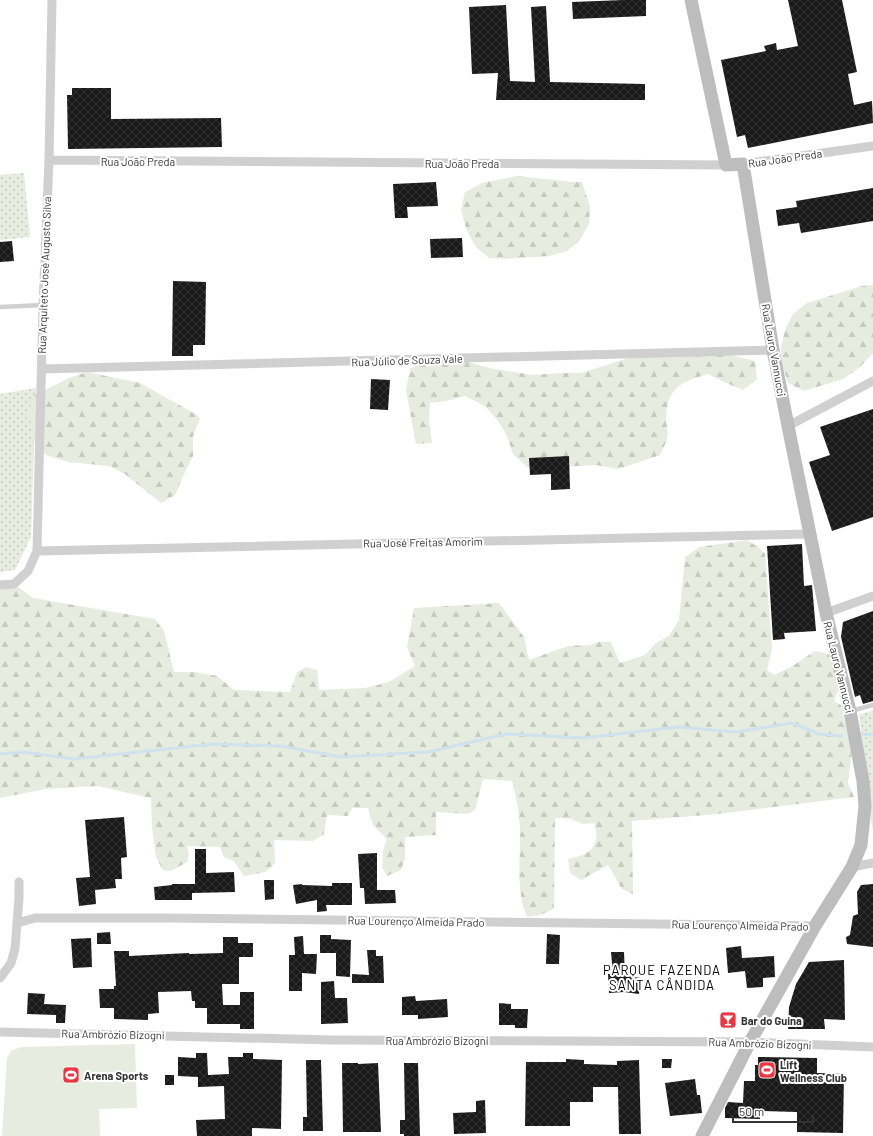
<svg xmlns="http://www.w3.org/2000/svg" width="873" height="1136" font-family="Barlow,sans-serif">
	<defs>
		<pattern id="grass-dots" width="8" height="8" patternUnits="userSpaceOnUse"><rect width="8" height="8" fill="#e6ecdf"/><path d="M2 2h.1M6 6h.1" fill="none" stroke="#c6cbc0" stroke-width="1.8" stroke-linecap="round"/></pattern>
		<pattern id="forest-firs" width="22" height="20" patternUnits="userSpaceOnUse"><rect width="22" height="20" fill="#e6ecdf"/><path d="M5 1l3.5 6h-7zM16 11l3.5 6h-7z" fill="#c6cbc0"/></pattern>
		<pattern id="building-cross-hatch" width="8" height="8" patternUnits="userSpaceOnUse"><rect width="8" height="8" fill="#1a1a1a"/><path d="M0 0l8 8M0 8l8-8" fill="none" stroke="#333"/></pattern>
	</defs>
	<rect width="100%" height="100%" fill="#fff"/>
	<path fill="url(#grass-dots)" d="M24 173 30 237 0 240V175Z
		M36 388 31 537 15 570 0 572V394Z
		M873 710V830L871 821 870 799 859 715Z"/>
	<path fill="url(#forest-firs)" d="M517 176 572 182H582L590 207 589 224 580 240 567 251 549 256 506 259 489 258 475 246 466 228 461 210 465 192 482 183Z
		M873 285V353L860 367 843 379 804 391 788 383 782 364 781 348 785 330 793 314 807 303 862 286Z
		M654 350 722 353 755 361 757 379 743 390 724 382 708 374C681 382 667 387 666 419 666 425 669 432 667 438 666 444 662 450 660 455L618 469 596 465 544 468 527 467 513 454 507 436 499 422 485 406 465 396 446 401 430 403 429 420 432 443 416 444 406 390 410 369 424 362 445 355 489 368 532 375 561 373H581Z
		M87 372 140 383 197 415 200 419 193 436V456L185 472 175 495 161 503 125 474 109 466 68 462 46 455 34 439 29 414 31 397 69 378Z
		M747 540 758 547 765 554 772 649 767 670 774 675 791 667 815 651 832 655 839 689 834 701 841 705 852 750 848 783 854 797 718 814 632 821 633 894 622 889 608 865 581 880 570 873 568 859C580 856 593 854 596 840 597 835 595 828 595 823L583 824 571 819 555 818 554 909 540 915 527 917C515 890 521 856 520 827 519 812 516 795 512 781L483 779 475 810 468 814 436 812V835L405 837V858L401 870 387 876 382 867 383 851 387 839 373 825 368 808H352L348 816 327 815 324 834 313 841 274 840 275 863 265 872 244 876 234 861 224 857 220 847 187 846 189 853 187 862 171 871 163 870 156 857 152 828 151 798 98 786 46 789 0 798V585L14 584 33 598 155 619 164 631 174 672H195L217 676 234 690 290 692 297 672 306 667 317 670 319 690 365 688 389 682 415 666 407 647 414 608 499 603 524 637 529 660 568 646 590 645 599 642H611L620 663 645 655 656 643 669 636 679 620 685 557 700 547Z"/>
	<path fill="#e6ecdf" d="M135 1044 137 1108 99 1109 100 1136H2L7 1058 11 1051 21 1047Z"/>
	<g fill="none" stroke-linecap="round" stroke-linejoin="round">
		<path stroke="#cfe2ee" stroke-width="3" d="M862 734 873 735
			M0 754 23 752 74 759 213 744 280 746 342 757 428 752 506 734 584 738 678 727 736 732 792 723 819 734 842 736"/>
	</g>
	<path fill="url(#building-cross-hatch)" d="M623 0H646V16L573 19 572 2Z
		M788 0H842L857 72 848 74 854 105 872 101 873 123 748 148 745 135 737 137 721 60 766 51 764 46 776 43 777 50 798 46Z
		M506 5 510 81 535 82 531 7 546 6 550 82 645 84V100H496L498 73 472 74 469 7Z
		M72 88H111V119L221 118 222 147 68 149 67 95H72Z
		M436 182 438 206 407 207 408 218H395L393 184Z
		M873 188V221L801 233 799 223 778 226 776 210 797 207 796 201Z
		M462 238 463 257 431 258 430 239Z
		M12 241 14 261 0 262V242Z
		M173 281 206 282 205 345H193V356H172Z
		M371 379 390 380 388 410 370 409Z
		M873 409V517L832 531 809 462 830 455 820 427Z
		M569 456 570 489 551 490V474L530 475 529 458Z
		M802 544 804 586 812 585 816 631 784 633 785 639 773 640 767 546Z
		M873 611V701L863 704 860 695 855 697 841 637 843 622Z
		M124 817 127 857 121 858 122 879H115L116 888 95 890 96 904 79 906 76 878 90 877 85 820Z
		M195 849H206V873L234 872 235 892 192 893V900H155L154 887 172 885V884H195Z
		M377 853V890H395L396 903 365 904 364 888H360L358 854Z
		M264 880H274V899L265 900Z
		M332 883H352V905H326L327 911 317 912V900L296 904 293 885 302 884V885L332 886Z
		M873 884V947L847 944 846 937 850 935 853 916 858 914 857 892 861 885Z
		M110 932 111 944H97V933Z
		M547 934 560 935 559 964H546Z
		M320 935H331V939L351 940 350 977 336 976V953H320Z
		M303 936 304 954H317L316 974 302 973V991H289V955H295L294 937Z
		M223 937H238V943H253V957H239V984H222L223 1005H240V992H254V1029H240V1024H207V1008H195V1001H192L191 991 158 992 159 1013 148 1014V1020L114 1019V1008H100L99 989H114V986H116L114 951H129V956L189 953V954L223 953Z
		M91 938 92 967 73 968 71 939Z
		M741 946 742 958 774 956 775 977 763 978V987L747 988 745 971 728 973 726 948Z
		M367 950H376V956H383L384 983H352V974L369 975Z
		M611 952H624L625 976 641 978 639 994 624 992 609 993 608 974H613Z
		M844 960 845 1020 824 1019 825 1029H788L789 1007 796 984 809 962Z
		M334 981 335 998H347L348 1023 321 1024V982Z
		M28 993 45 994 44 1004 66 1005 65 1023H56V1015L27 1014Z
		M415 996 416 1001 447 999 448 1017 418 1019V1015H402V997Z
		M499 1003 511 1004V1009H528L527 1028H515V1025H499Z
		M196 1053H207L208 1075 229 1074 228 1057H243V1053H253V1059L282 1060 281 1129 252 1128V1136H197L196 1120 225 1119 224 1086 198 1087V1077L178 1076V1057L196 1058Z
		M758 1057 817 1058V1073L844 1074 843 1133 797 1132V1112L760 1111V1119L725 1118V1108L728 1102 743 1103 744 1081H755V1065H758Z
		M566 1059 584 1060V1064L617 1065V1061L639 1060 641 1134H619L618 1087H593V1102H570V1126H525L526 1062H566Z
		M662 1059H672L671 1068H662Z
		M306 1060H321L323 1131H303V1117H307Z
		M342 1063H358V1064L378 1063 381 1132H343Z
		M404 1063H418L420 1136H404V1134H400V1120H405Z
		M165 1075H174V1085H165Z
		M695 1079 697 1095H700L702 1113 670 1116 665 1083Z
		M485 1100 486 1133 454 1134 453 1113 476 1112V1101Z"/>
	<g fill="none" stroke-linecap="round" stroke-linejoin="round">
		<path stroke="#d0d0d0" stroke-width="4.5" d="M0 307 43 305
			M851 711 873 705"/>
		<path stroke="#d0d0d0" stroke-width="9" d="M49 160 726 165
			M743 164 873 146
			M41 369 773 350
			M788 426 873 381
			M37 551 809 534
			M0 585 14 584 28 571 37 551 43 305 49 160 52 0
			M826 613 873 596
			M852 867 873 863
			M17 923 35 918H169L815 926
			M0 978 11 963 15 949 19 898V882
			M0 1032 332 1040 750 1042 873 1047"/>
		<path stroke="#bdbdbd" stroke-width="13" d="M691 0 726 165 743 164 773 350 788 426 826 613 850 711 863 781 865 806 861 845 852 867 815 926 750 1042 702 1136"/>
	</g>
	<defs>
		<g id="bar-square" transform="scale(0.9)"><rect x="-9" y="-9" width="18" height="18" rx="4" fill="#e63946" stroke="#fff"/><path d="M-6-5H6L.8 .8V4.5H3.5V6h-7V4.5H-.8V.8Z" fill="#fff"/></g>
		<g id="stadium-square" transform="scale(0.9)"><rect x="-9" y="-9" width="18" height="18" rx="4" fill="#e63946" stroke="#fff"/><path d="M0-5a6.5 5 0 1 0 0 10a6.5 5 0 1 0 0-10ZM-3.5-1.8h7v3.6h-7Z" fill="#fff"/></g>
	</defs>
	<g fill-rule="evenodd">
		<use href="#bar-square" x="728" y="1020"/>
		<use href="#stadium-square" x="767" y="1070"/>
		<use href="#stadium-square" x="71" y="1075"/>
	</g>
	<g text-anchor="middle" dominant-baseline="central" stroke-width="4" stroke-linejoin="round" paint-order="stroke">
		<g font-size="11" fill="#333" stroke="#fff">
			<text transform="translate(785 158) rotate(-8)">Rua João Preda</text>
			<text x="138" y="161">Rua João Preda</text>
			<text x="462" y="163">Rua João Preda</text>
			<text transform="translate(44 275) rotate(-88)">Rua Arquiteto José Augusto Silva</text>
			<text transform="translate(774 350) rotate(80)">Rua Lauro Vannucci</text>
			<text transform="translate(407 360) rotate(-2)">Rua Jùlio de Souza Vale</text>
			<text transform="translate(423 542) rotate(-1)">Rua José Freitas Amorim</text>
			<text transform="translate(839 667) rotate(76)">Rua Lauro Vannucci</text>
			<text transform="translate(416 921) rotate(1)">Rua Lourenço Almeida Prado</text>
			<text transform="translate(740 925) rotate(1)">Rua Lourenço Almeida Prado</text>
			<text transform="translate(113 1034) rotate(1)">Rua Ambrózio Bizogni</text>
			<text x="437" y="1040">Rua Ambrózio Bizogni</text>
			<text transform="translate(760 1043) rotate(2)">Rua Ambrózio Bizogni</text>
		</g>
		<g font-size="11" font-weight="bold" fill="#333" stroke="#fff" text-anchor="start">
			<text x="741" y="1020">Bar do Guina</text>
			<text x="780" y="1064">Lift<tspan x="780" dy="13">Wellness Club</tspan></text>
			<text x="84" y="1075">Arena Sports</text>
		</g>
		<g font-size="13" letter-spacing="1" fill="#000" stroke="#fff">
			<text x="662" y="970">PARQUE FAZENDA<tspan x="662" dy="15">SANTA CÂNDIDA</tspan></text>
		</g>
	</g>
	<path d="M733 1116v6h80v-6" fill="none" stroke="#333333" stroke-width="2"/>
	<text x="739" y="1116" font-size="12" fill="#333333" stroke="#ffffff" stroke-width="3" paint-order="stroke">50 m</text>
</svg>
